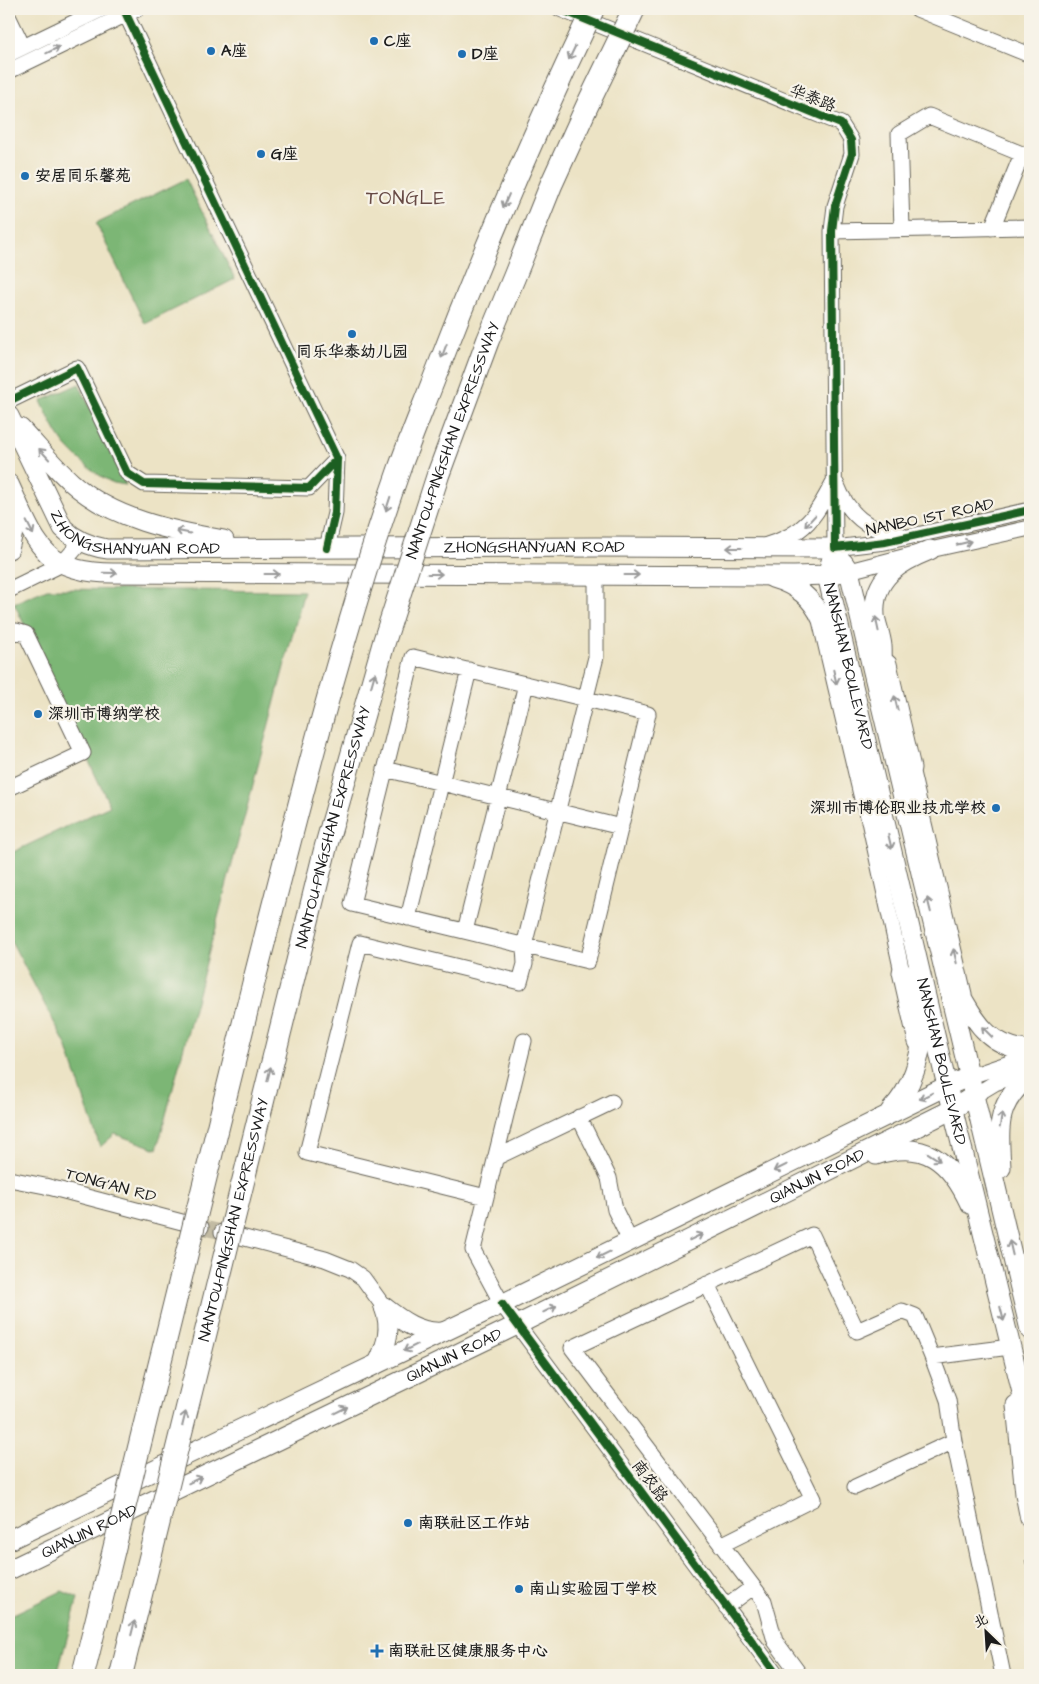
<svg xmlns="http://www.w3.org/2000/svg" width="1039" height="1684" font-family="'Architects Daughter','LXGW WenKai TC',sans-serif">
	<rect width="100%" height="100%" fill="#f7f3e8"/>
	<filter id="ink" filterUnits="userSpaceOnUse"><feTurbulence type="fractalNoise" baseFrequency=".02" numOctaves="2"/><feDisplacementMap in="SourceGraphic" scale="10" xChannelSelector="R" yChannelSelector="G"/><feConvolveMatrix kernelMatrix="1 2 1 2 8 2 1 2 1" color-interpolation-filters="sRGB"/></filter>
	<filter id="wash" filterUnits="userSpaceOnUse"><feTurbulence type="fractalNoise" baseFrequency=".0096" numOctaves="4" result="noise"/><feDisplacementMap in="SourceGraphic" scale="20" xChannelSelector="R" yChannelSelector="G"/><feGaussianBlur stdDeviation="1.12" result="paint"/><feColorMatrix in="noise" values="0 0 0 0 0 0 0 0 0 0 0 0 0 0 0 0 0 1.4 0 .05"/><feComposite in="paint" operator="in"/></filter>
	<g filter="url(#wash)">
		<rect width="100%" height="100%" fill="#ece3c5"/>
		<path fill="#7bb674" stroke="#4c6948" d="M186 179 235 279 145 324 96 223Z
			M79 384 126 485C122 484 118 484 114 483 99 478 73 455 63 442 54 430 48 416 41 401Z
			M47 589 304 591 157 1149 115 1134 100 1147 66 1045 9 937V854L110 806 14 603Z
			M62 1591 78 1598 57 1675H9V1616Z"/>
	</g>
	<g filter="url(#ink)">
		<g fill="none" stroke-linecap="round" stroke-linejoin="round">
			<path stroke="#c2bba3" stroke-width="15" stroke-dasharray="15 8" stroke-linecap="butt" d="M204 1228 222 1232"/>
			<g stroke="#656257" stroke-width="17">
				<path id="minor" d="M560 9 841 124 851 140 852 154 835 206 832 231 835 548 885 542 1030 510
					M917 9 1030 55
					M126 14 337 459 335 513 327 548
					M9 18 23 47
					M9 54 102 9
					M9 71 137 9
					M902 229 899 134 929 116 1022 154 992 228
					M832 231 1030 227
					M9 401 77 368 127 473 144 484 309 488 337 459
					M836 483C848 514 867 531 901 535
					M767 545C805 534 816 516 833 483
					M849 571 930 550 1030 528
					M9 590 62 564 81 542
					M9 635 16 631 26 634 83 753 9 788
					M413 657 648 714 588 961 352 904Z
					M907 759 911 768 964 994
					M385 769 621 827
					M865 792V803L902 972 909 980
					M408 918 469 670
					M465 931 526 684
					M524 1041 473 1250 502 1304 777 1675
					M971 1076 1030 1056
					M975 1095 995 1083 1030 1070
					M579 1117 609 1178 615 1210 630 1241
					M495 1158 612 1102
					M9 1179 45 1186 201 1227
					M486 1197 307 1153 360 943 520 982 525 964 524 946 596 657V575
					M222 1232 325 1259 350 1269 363 1278 384 1307
					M707 1284 813 1499 721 1545
					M932 1357 1010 1347
					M855 1487 954 1441
					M726 1607 753 1587
					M800 1675 775 1641 764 1601 572 1348 812 1235 857 1331 902 1311 915 1316 932 1357 948 1400 954 1441 1003 1675"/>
			</g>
			<g stroke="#656257" stroke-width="21">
				<g id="major">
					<path id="s1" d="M9 416 63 528C75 540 89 546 107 549L596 547 835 548"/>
					<path d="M20 428C37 446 53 466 71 482 112 519 171 531 224 540"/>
					<path d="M9 484C35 540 41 573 113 573L794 576 827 575 849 571"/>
					<path d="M9 500 13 532 9 549"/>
					<path id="s2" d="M835 548 827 575 947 1086 1030 1425"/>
					<path d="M843 562 849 571 1030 1330"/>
					<path d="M772 578C796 585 812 597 822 620L865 803"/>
					<path d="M887 664 911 768"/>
					<path d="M881 681C881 670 883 657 882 646 881 636 877 626 875 616 872 577 900 562 930 550"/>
					<path d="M902 972 918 1042"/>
					<path d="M952 981C975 1017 982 1045 1030 1051"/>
					<path d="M891 1110C918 1082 920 1050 927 1014"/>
					<path d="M876 1155C925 1139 950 1161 970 1204"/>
					<path d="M1001 1168C999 1127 995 1104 1030 1076"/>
					<path d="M384 1307C402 1321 419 1334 443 1332"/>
					<path d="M378 1363C387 1344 392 1328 384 1307"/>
					<path d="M1016 1405 1025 1494 1030 1519"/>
					<path d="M9 1540 502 1304 947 1086 971 1076"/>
					<path id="s3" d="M9 1570 517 1325 953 1109 975 1095"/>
				</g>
			</g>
			<path stroke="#656257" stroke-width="2.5" stroke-dasharray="4 4" stroke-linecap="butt" d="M1026 1560 1030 1581"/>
			<use href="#minor" stroke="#fff" stroke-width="15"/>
			<use href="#major" stroke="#fff" stroke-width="19"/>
			<g stroke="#656257" stroke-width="24" stroke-linecap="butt">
				<g id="highway-bridge">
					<path d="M83 1675C139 1445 195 1215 253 985 297 812 340 638 399 470 410 439 422 410 434 379 482 254 535 130 593 9"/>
					<path id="s4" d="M121 1675 326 846 384 642 438 475 488 340 515 275 551 185 587 106 634 9"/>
				</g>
			</g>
			<use href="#highway-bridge" stroke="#fff" stroke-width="22"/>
			<g stroke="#f7f3e8" stroke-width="11">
				<path id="cycleway" d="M560 9 841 124 851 140 852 154 835 206 832 231 835 548 885 542 1030 510
					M126 14 337 459 335 513 327 548
					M9 401 77 368 127 473 144 484 309 488 337 459
					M502 1304 777 1675"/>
			</g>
			<use href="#cycleway" stroke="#1b5e20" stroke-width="8"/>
		</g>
		<defs><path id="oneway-shaft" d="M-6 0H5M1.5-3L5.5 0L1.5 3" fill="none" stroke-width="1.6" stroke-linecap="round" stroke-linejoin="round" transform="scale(1.25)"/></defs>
		<g stroke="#999">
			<use href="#oneway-shaft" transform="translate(53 50) rotate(-26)"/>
			<use href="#oneway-shaft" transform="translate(572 53) rotate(116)"/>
			<use href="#oneway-shaft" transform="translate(506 201) rotate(113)"/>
			<use href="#oneway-shaft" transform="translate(444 351) rotate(111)"/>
			<use href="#oneway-shaft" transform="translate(44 454) rotate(-133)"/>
			<use href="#oneway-shaft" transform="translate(388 504) rotate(108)"/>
			<use href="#oneway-shaft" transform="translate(810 521) rotate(133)"/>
			<use href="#oneway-shaft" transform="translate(30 528) rotate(63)"/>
			<use href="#oneway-shaft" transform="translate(183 532) rotate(-168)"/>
			<use href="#oneway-shaft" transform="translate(964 543) rotate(-13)"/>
			<use href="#oneway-shaft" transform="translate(734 548) rotate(-180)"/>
			<use href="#oneway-shaft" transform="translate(110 573) rotate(1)"/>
			<use href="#oneway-shaft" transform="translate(272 574)"/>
			<use href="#oneway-shaft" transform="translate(435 574)"/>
			<use href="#oneway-shaft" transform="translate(632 575)"/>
			<use href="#oneway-shaft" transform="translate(877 624) rotate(-102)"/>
			<use href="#oneway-shaft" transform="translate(835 677) rotate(77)"/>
			<use href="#oneway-shaft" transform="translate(373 680) rotate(-74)"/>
			<use href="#oneway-shaft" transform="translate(896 703) rotate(-103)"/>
			<use href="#oneway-shaft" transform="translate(890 842) rotate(77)"/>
			<use href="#oneway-shaft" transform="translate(929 905) rotate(-104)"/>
			<use href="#oneway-shaft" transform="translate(955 956) rotate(-103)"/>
			<use href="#oneway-shaft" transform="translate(987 1032) rotate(-135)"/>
			<use href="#oneway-shaft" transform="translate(269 1074) rotate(-76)"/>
			<use href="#oneway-shaft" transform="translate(926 1096) rotate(154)"/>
			<use href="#oneway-shaft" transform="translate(1001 1120) rotate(-81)"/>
			<use href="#oneway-shaft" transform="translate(934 1157) rotate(33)"/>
			<use href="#oneway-shaft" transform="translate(780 1168) rotate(154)"/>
			<use href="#oneway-shaft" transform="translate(696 1237) rotate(-26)"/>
			<use href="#oneway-shaft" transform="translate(1011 1248) rotate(-103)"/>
			<use href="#oneway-shaft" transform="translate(603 1255) rotate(154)"/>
			<use href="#oneway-shaft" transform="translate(550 1309) rotate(-26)"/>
			<use href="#oneway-shaft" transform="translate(1002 1314) rotate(76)"/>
			<use href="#oneway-shaft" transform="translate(410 1348) rotate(154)"/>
			<use href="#oneway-shaft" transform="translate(341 1410) rotate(-26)"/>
			<use href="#oneway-shaft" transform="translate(184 1419) rotate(-76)"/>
			<use href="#oneway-shaft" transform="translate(195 1480) rotate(-26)"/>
			<use href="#oneway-shaft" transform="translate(133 1628) rotate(-76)"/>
		</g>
	</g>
	<g fill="#1f6fb2" stroke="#f7f3e8" stroke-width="2">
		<circle cx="374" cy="41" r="5"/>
		<circle cx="211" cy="51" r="5"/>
		<circle cx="462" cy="54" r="5"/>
		<circle cx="261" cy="154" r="5"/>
		<circle cx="25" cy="176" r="5"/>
		<circle cx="352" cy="334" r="5"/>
		<circle cx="38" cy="714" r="5"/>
		<circle cx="996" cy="808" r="5"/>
		<circle cx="408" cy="1523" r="5"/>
		<circle cx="519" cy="1589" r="5"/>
		<path d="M374.5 1643.5h5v5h5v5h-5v5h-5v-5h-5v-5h5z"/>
	</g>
	<g text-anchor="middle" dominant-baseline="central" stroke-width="4.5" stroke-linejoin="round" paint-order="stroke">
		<g font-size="16" font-weight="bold" fill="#1c1c1c" stroke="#f7f3e8" text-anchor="start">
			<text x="384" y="41">C座</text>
			<text x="221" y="51">A座</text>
			<text x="472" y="54">D座</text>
			<text x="271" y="154">G座</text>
			<text x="35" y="176">安居同乐馨苑</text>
			<text x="352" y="352" text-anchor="middle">同乐华泰幼儿园</text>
			<text x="48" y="714">深圳市博纳学校</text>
			<text x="986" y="808" text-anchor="end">深圳市博伦职业技术学校</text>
			<text x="418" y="1523">南联社区工作站</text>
			<text x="529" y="1589">南山实验园丁学校</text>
			<text x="388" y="1651">南联社区健康服务中心</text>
		</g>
		<g font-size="16" fill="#1c1c1c" stroke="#f7f3e8">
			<text transform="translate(813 98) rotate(22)">华泰路</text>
			<text stroke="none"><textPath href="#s4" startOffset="1279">NANTOU-PINGSHAN EXPRESSWAY</textPath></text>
			<text transform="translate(930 517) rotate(-12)">NANBO 1ST ROAD</text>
			<text stroke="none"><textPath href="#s1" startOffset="196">ZHONGSHANYUAN ROAD</textPath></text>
			<text stroke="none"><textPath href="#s1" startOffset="601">ZHONGSHANYUAN ROAD</textPath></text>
			<text stroke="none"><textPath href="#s2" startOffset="122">NANSHAN BOULEVARD</textPath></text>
			<text stroke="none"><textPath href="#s4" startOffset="874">NANTOU-PINGSHAN EXPRESSWAY</textPath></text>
			<text stroke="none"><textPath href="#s2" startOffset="528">NANSHAN BOULEVARD</textPath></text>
			<text stroke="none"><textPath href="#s3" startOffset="899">QIANJIN ROAD</textPath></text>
			<text transform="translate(111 1185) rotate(15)">TONG'AN RD</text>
			<text stroke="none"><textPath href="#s4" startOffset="469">NANTOU-PINGSHAN EXPRESSWAY</textPath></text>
			<text stroke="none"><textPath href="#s3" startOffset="494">QIANJIN ROAD</textPath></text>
			<text transform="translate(650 1481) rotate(53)">南农路</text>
			<text stroke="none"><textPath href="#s3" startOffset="89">QIANJIN ROAD</textPath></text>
		</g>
		<g font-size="19" letter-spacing="1" fill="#674a45" stroke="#f7f3e8">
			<text x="406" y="198">TONGLE</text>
		</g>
	</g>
	<rect width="1039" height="1684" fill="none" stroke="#f7f3e8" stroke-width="30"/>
	<g transform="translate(986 1632) rotate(335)" stroke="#f7f3e8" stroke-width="4" paint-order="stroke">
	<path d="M0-4L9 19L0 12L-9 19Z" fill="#1c1c1c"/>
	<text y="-8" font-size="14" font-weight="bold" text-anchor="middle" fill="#1c1c1c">北</text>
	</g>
</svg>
